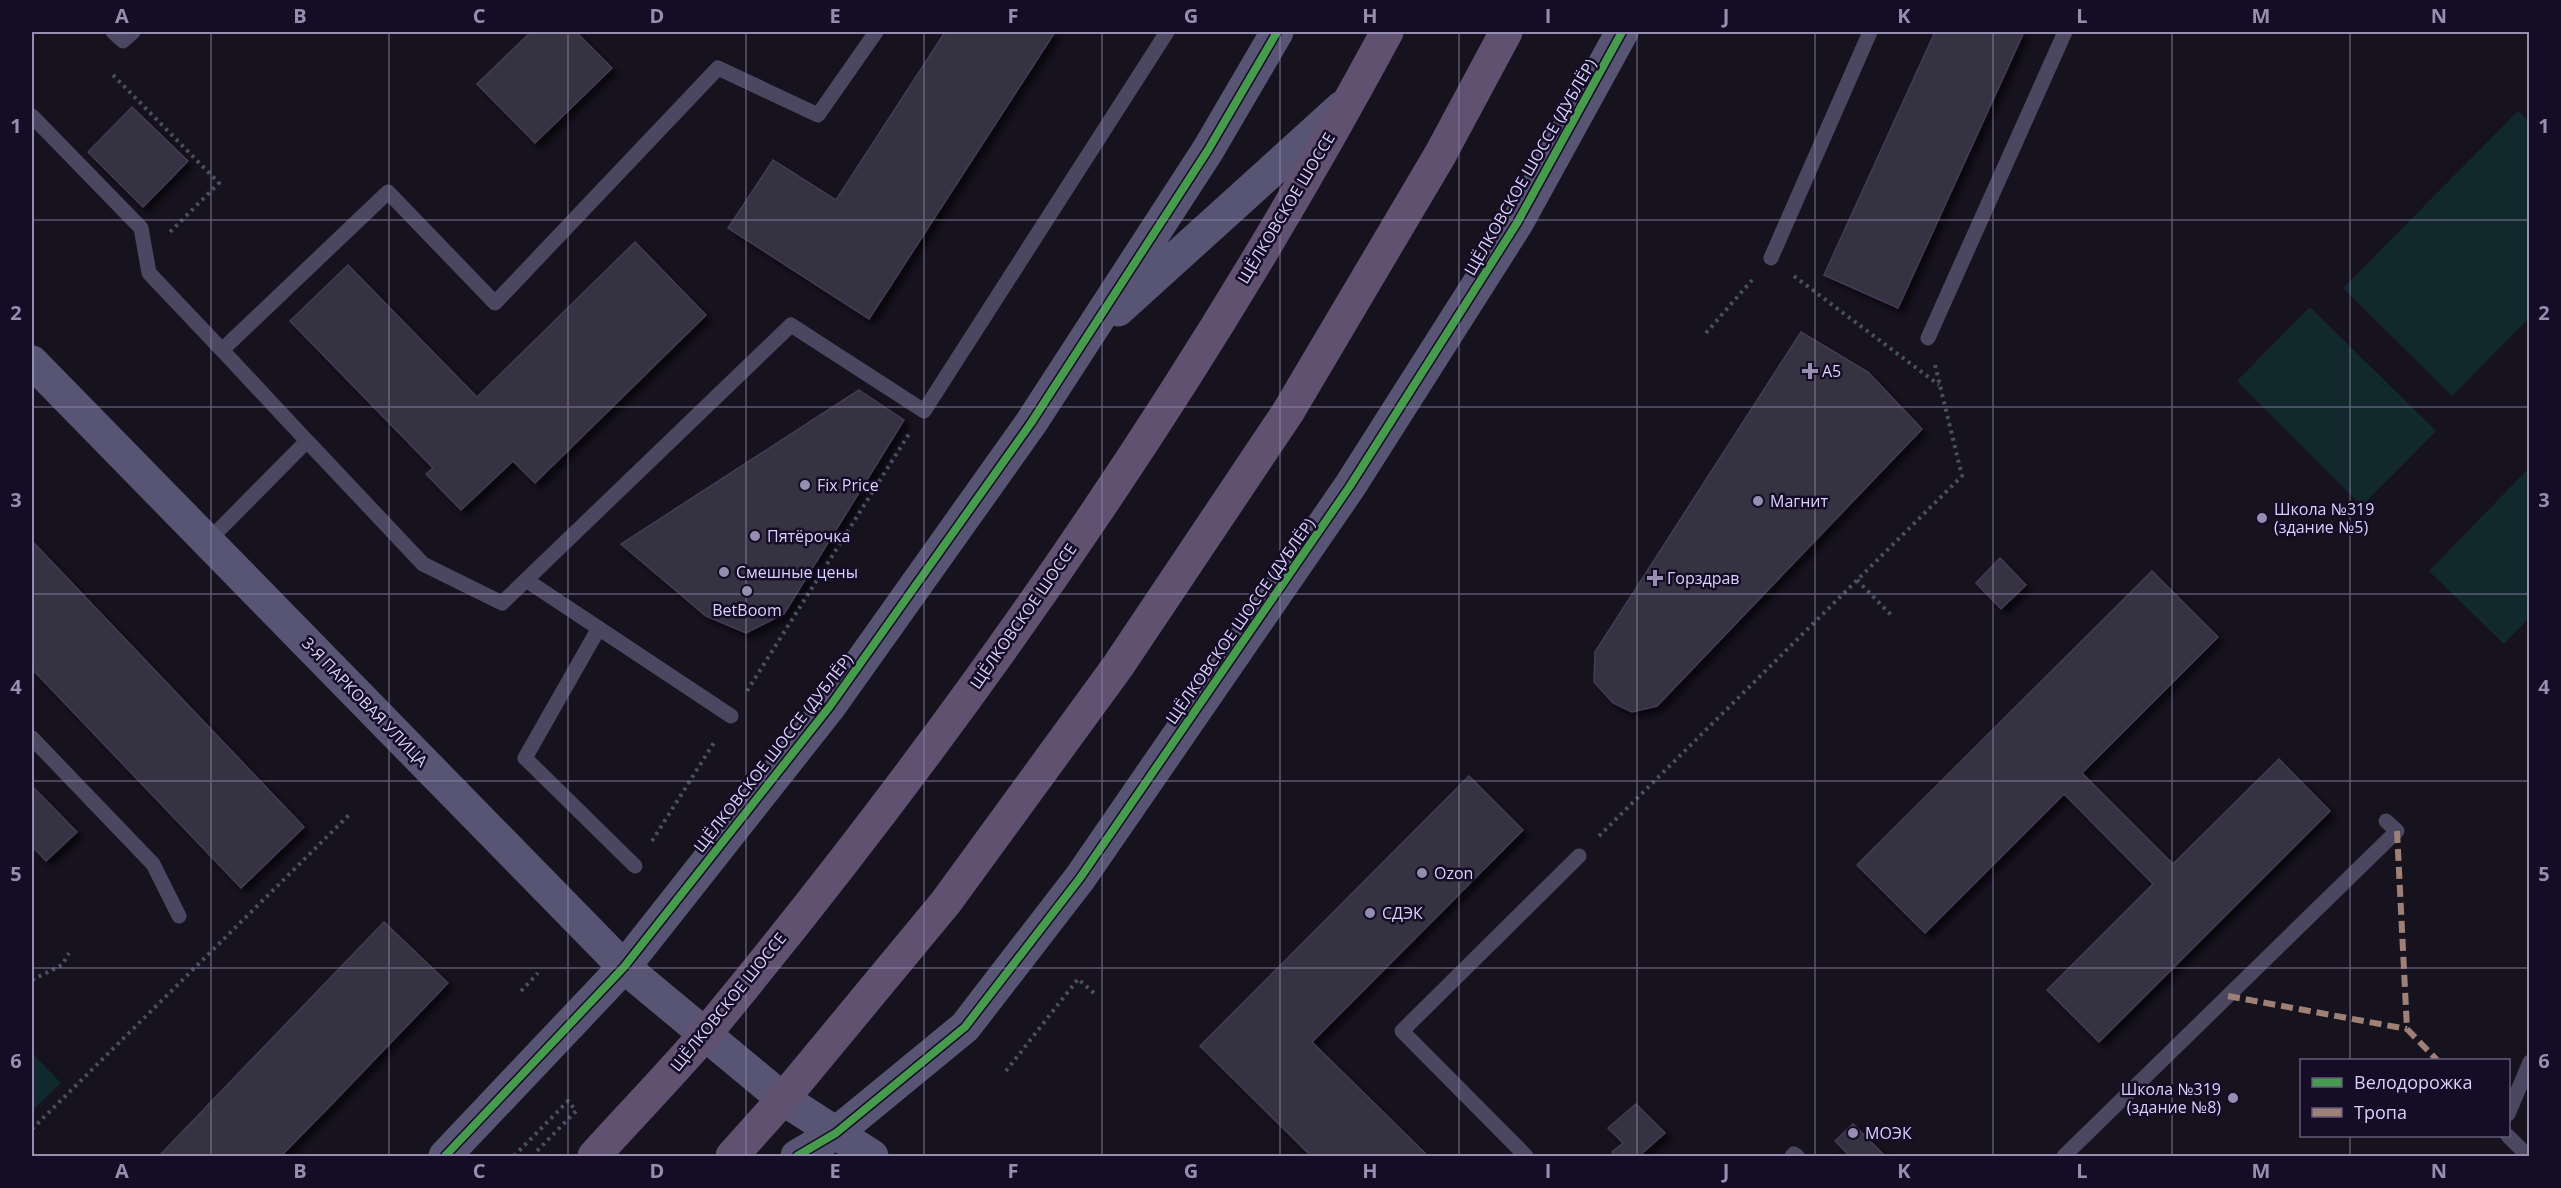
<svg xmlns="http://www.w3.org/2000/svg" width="2561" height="1188" font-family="'Open Sans',sans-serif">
	<defs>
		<filter id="shadow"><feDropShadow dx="5.5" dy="5.5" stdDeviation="3" flood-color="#0009"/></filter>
	</defs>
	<rect width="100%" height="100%" fill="#16131f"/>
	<path fill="#11292d" d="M2518 111 2529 122V318L2452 396 2343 288Z
		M2310 307 2436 431 2362 506 2237 381Z
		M2529 468V618L2504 644 2429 571Z
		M32 1053 61 1083 32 1111Z"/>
	<path fill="#343042" stroke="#433c53" stroke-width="1.5" filter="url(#shadow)" d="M531 32H576L612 68 535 143 477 84Z
		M945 32H1055L869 319 728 228 773 160 836 200Z
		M1935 32H2024L1898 308 1824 275Z
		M132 107 188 161 143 207 88 152Z
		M635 242 706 315 535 483 513 461 461 510 426 474 433 468 290 321 348 265 477 397Z
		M1801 332 1868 372 1922 429 1657 706 1632 712 1613 703 1594 682 1595 652Z
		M859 390 904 420 784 614 746 633 706 616 621 544Z
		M32 541 304 827 241 888 32 669Z
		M2000 558 2026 585 2001 609 1976 583Z
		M2000 558 2026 585 2001 609 1976 583Z
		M2152 571 2218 637 2082 773 2173 864 2279 759 2330 811 2099 1042 2047 990 2153 884 2064 794 1925 933 1857 865Z
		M1469 776 1523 830 1312 1042 1428 1156H1311L1200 1046Z
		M32 786 77 832 46 861 32 846Z
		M384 922 448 983 331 1105 281 1156H159Z
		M1636 1104 1665 1133 1639 1156H1616L1612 1152 1623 1143 1608 1128Z
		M1853 1124 1885 1156H1850L1835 1141Z"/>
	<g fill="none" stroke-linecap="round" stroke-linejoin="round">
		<path stroke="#465161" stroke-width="4" stroke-dasharray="3 4.5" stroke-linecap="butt" d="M113 75 219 183 170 232
			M1794 276 1939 385
			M1706 333 1752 280
			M1857 580 1893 617
			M747 691 909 434
			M1599 836 1962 476 1935 365
			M652 841 715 741
			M32 980 62 965 69 953
			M521 991 538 973
			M1006 1071 1078 979 1095 994
			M32 1129 351 813
			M514 1156 568 1101 576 1111 535 1153"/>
		<path stroke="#4b4760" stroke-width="15" d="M113 32 123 41 133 32
			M32 116 141 228 149 273 222 350
			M1771 258 1870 32
			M1928 338 2065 32
			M307 441 222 350 388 192 495 303 718 68 818 115 876 32
			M207 542 307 441 423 564 502 603 791 325 924 411 1167 32
			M526 580 731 716
			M599 628 525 758 635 866
			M32 738 153 864 179 916
			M2508 1114 2530 1062
			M2508 1136 2528 1156
			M1526 1156 1402 1031 1579 856
			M1792 1156 1794 1154 1797 1156
			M2064 1156 2397 831 2386 821"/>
		<path stroke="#585473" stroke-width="33" d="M1118 310 1342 107
			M32 362 624 967 783 1099 872 1156
			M445 1156 624 967 830 706 1031 423 1208 150 1277 32
			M797 1156 836 1133 965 1027 1080 878 1350 486 1517 223 1622 32"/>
		<path stroke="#605171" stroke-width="33" d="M594 1156C631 1115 670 1075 706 1033 963 722 1196 387 1387 32
			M732 1156 783 1099 946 902 1118 666 1288 412 1440 155 1506 32"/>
		<path stroke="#9e8076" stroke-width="6" stroke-dasharray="12 6" stroke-linecap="butt" d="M2397 831 2407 1029 2437 1060
			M2228 996 2407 1029"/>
		<g stroke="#140d25" stroke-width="11">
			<path id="cycleway" d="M445 1156 624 967 830 706 1031 423 1208 150 1277 32
				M797 1156 836 1133 965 1027 1080 878 1350 486 1517 223 1622 32"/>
		</g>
		<use href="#cycleway" stroke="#469c4c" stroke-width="8"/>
	</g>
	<path fill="none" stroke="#968eb1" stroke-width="1.5" stroke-opacity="0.55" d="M211 32V1156M389 32V1156M568 32V1156M746 32V1156M924 32V1156M1102 32V1156M1280 32V1156M1459 32V1156M1637 32V1156M1815 32V1156M1993 32V1156M2172 32V1156M2350 32V1060M32 220H2530M32 407H2530M32 594H2530M32 781H2530M32 968H2530M2350 1136V1156"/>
	<g fill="#968eb1" stroke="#140d25" stroke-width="2">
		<path d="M1807 362h6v6h6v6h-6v6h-6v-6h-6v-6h6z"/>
		<circle cx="805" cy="485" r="6"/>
		<circle cx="1758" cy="501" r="6"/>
		<circle cx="2262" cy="518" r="6"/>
		<circle cx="755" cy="536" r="6"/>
		<circle cx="724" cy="572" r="6"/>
		<path d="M1652 569h6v6h6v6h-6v6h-6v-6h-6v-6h6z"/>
		<circle cx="747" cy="591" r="6"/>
		<circle cx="1422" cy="873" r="6"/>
		<circle cx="1370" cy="913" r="6"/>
		<circle cx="2233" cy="1098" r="6"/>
		<circle cx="1853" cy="1133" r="6"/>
	</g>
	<g text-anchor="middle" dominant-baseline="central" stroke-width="5" stroke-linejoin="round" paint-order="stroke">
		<g font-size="16" fill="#dbd1ff" stroke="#140d25">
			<text transform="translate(1530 167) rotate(-60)">ЩЁЛКОВСКОЕ ШОССЕ (ДУБЛЁР)</text>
			<text transform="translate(1286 208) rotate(-59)">ЩЁЛКОВСКОЕ ШОССЕ</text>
			<text transform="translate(1023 616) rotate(-55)">ЩЁЛКОВСКОЕ ШОССЕ</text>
			<text transform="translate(1240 621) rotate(-55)">ЩЁЛКОВСКОЕ ШОССЕ (ДУБЛЁР)</text>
			<text transform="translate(365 702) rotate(46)">3-Я ПАРКОВАЯ УЛИЦА</text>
			<text transform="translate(773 753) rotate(-52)">ЩЁЛКОВСКОЕ ШОССЕ (ДУБЛЁР)</text>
			<text transform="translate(728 1002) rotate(-51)">ЩЁЛКОВСКОЕ ШОССЕ</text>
		</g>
		<g font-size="16" fill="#dbd1ff" stroke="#140d25" text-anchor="start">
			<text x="1822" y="371">А5</text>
			<text x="817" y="485">Fix Price</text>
			<text x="1770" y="501">Магнит</text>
			<text x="2274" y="509">Школа №319<tspan x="2274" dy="18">(здание №5)</tspan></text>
			<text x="767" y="536">Пятёрочка</text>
			<text x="736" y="572">Смешные цены</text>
			<text x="1667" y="578">Горздрав</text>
			<text x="747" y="610" text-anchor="middle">BetBoom</text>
			<text x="1434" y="873">Ozon</text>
			<text x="1382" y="913">СДЭК</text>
			<text x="2221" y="1089" text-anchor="end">Школа №319<tspan x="2221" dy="18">(здание №8)</tspan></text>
			<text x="1865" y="1133">МОЭК</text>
		</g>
	</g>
	<rect width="2561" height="1188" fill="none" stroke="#140d25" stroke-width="66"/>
	<rect x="2300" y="1059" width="210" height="78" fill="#140d25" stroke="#645b7c" stroke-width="1.5"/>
	<rect x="2312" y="1078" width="30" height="9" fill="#469c4c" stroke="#645b7c" stroke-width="1.5"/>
	<text x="2354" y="1089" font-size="18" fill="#dbd1ff">Велодорожка</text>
	<rect x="2312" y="1108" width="30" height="9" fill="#9e8076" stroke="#645b7c" stroke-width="1.5"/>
	<text x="2354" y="1119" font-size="18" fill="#dbd1ff">Тропа</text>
	<rect x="33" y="33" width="2495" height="1122" fill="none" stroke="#968eb1" stroke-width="2"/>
	<g font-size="20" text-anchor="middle" font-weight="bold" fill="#968eb1">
		<text x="122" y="23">A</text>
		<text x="300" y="23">B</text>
		<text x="479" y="23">C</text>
		<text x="657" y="23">D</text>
		<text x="835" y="23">E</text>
		<text x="1013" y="23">F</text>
		<text x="1191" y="23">G</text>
		<text x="1370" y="23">H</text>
		<text x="1548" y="23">I</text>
		<text x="1726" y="23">J</text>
		<text x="1904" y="23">K</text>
		<text x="2082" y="23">L</text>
		<text x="2261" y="23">M</text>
		<text x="2439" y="23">N</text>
		<text x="16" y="133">1</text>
		<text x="2544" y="133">1</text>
		<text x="16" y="320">2</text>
		<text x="2544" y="320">2</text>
		<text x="16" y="507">3</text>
		<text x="2544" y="507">3</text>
		<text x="16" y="694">4</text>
		<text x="2544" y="694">4</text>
		<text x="16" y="881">5</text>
		<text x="2544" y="881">5</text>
		<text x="16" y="1068">6</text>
		<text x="2544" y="1068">6</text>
		<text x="122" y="1178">A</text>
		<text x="300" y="1178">B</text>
		<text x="479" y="1178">C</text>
		<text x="657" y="1178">D</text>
		<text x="835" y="1178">E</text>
		<text x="1013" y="1178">F</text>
		<text x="1191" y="1178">G</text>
		<text x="1370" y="1178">H</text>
		<text x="1548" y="1178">I</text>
		<text x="1726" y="1178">J</text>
		<text x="1904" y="1178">K</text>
		<text x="2082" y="1178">L</text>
		<text x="2261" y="1178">M</text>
		<text x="2439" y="1178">N</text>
	</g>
</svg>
